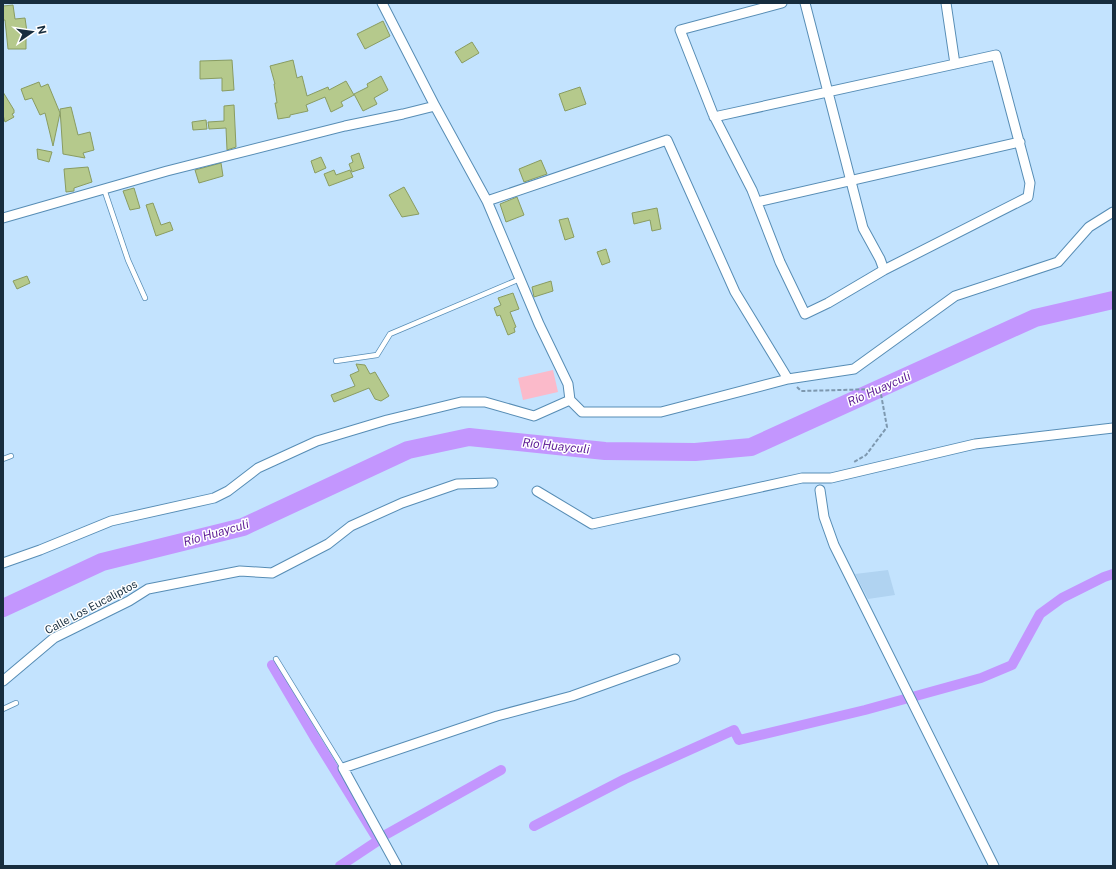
<svg xmlns="http://www.w3.org/2000/svg" width="1116" height="869" font-family="'Public Sans',sans-serif">
	<rect width="100%" height="100%" fill="#c3e3fe"/>
	<path fill="#b0d3f1" d="M888 570 895 595 868 599 855 574Z"/>
	<path fill="#fbbaca" d="M553 370 558 392 523 400 518 378Z"/>
	<g fill="none" stroke-linecap="round" stroke-linejoin="round">
		<path stroke="#c396fe" stroke-width="10" d="M272 665 315 738 375 835
			M534 826 625 779 734 730 739 740 865 710 981 678 1012 665 1040 614 1062 598 1104 577 1113 574
			M387 834 501 770
			M340 866 379 840"/>
		<path stroke="#c396fe" stroke-width="18" d="M3 608 102 562 243 527 408 450 469 437 605 451 695 452 751 447 1035 318 1113 300"/>
	</g>
	<path fill="#b5c98c" stroke="#899c61" d="M13 5 15 19 25 18 27 32 26 33V49H8L5 20H3V6Z
		M383 21 390 36 365 49 357 34Z
		M472 42 479 53 462 63 455 52Z
		M232 60 234 90 222 91V78L200 79V61Z
		M293 60 297 78 302 76 307 96 328 87 329 90 346 81 354 95 341 102 343 106 331 112 325 97 306 105 308 111 290 115V117L278 119 275 103H277L274 84H275L270 66Z
		M381 76 388 90 374 98 377 104 363 111 354 94 368 87 367 84Z
		M39 82 41 87 48 84 60 113 53 146 45 113 40 115 32 98 25 100 21 89Z
		M580 87 586 104 565 111 559 94Z
		M3 92 14 110V113L12 114 14 117 5 122 3 115Z
		M234 105 236 147 227 150 226 128 209 129 208 122 224 121V106Z
		M71 107 78 135 90 132 94 150 83 153 85 158 63 154 60 109Z
		M206 120 207 129 193 130 192 122Z
		M37 149 52 152 49 162 38 159Z
		M359 153 364 168 352 172 349 164 353 162 351 156Z
		M321 157 326 168 315 173 311 161Z
		M541 160 547 174 524 182 519 169Z
		M221 163 223 176 199 183 195 170Z
		M88 167 92 182 74 188V191L66 192 64 169Z
		M334 170 336 175 350 170 353 177 329 186 324 174Z
		M404 187 408 194 419 214 402 217 389 195Z
		M134 188 140 208 130 210 123 191Z
		M517 197 524 215 506 222 500 204Z
		M153 203 161 225 170 222 173 230 156 236 146 205Z
		M657 208 661 229 652 231 650 220 634 224 632 213Z
		M568 218 574 237 565 240 559 220Z
		M606 249 610 262 602 265 597 252Z
		M27 276 30 283 17 289 13 281Z
		M551 281 553 291 534 297 532 287Z
		M513 293 519 309 510 312 516 327 514 328 515 332 508 335 500 315 497 316 494 308 501 305 498 298Z
		M356 364 365 365 370 374 375 372 389 396 381 401 375 399 369 388 334 402 331 395 355 386 350 375 359 371Z"/>
	<g fill="none" stroke-linecap="round" stroke-linejoin="round">
		<g stroke="#578db5" stroke-width="6">
			<path id="service" d="M104 189 128 260 145 298
				M336 361 377 355 390 334 520 279
				M3 459 11 456
				M276 659 343 768
				M3 709 16 703"/>
		</g>
		<g stroke="#578db5" stroke-width="11">
			<path id="minor" d="M805 3 863 228 880 259 884 270
				M946 3 955 64
				M714 117 996 55 1030 183 1028 197 884 270 828 303 805 314 780 262 752 190 713 114 680 30 782 3
				M487 201 667 140 735 292 788 379
				M757 202 1020 142
				M3 218 167 171 345 126 403 114 435 106
				M570 400 582 412H661L788 379 854 369 955 296 1058 262 1089 227 1113 212
				M820 490 824 517 834 545 994 866
				M537 491 592 524 802 478H831L975 444 1113 428
				M3 563 40 550 111 521 214 498 228 491 258 468 317 441 387 420 461 402H485L534 416 570 400 568 384 539 324 487 201 435 106 382 3
				M3 681 54 638 129 601 148 589 240 571 272 573 328 544 351 526 402 503 457 484 493 483
				M397 866 343 768 497 716 572 696 675 659"/>
		</g>
		<path stroke="#7d98af" stroke-width="2" stroke-dasharray="4 2" stroke-linecap="butt" d="M797 387 801 391 880 389 887 427 866 455 854 462"/>
		<use href="#service" stroke="#fff" stroke-width="4.5"/>
		<use href="#minor" stroke="#fff" stroke-width="9"/>
	</g>
	<g text-anchor="middle" dominant-baseline="central" stroke-width="3" stroke-linejoin="round" paint-order="stroke">
		<g font-size="11" fill="#172d3e" stroke="#fff">
			<text transform="translate(91 607) rotate(-28)">Calle Los Eucaliptos</text>
		</g>
		<g font-size="12" font-style="italic" fill="#5d1c95" stroke="#fff">
			<text transform="translate(879 389) rotate(-24)">Río Huayculi</text>
			<text transform="translate(556 446) rotate(6)">Río Huayculi</text>
			<text transform="translate(216 533) rotate(-16)">Río Huayculi</text>
		</g>
	</g>
	<rect width="1116" height="869" fill="none" stroke="#172d3e" stroke-width="8"/>
	<g transform="translate(32 32) rotate(77)" stroke="#ffffff" stroke-width="3" paint-order="stroke">
	<path d="M0-3L7 15L0 10L-7 15Z" fill="#172d3e"/>
	<text y="-6" font-size="11" font-weight="bold" text-anchor="middle" fill="#172d3e">N</text>
	</g>
</svg>
